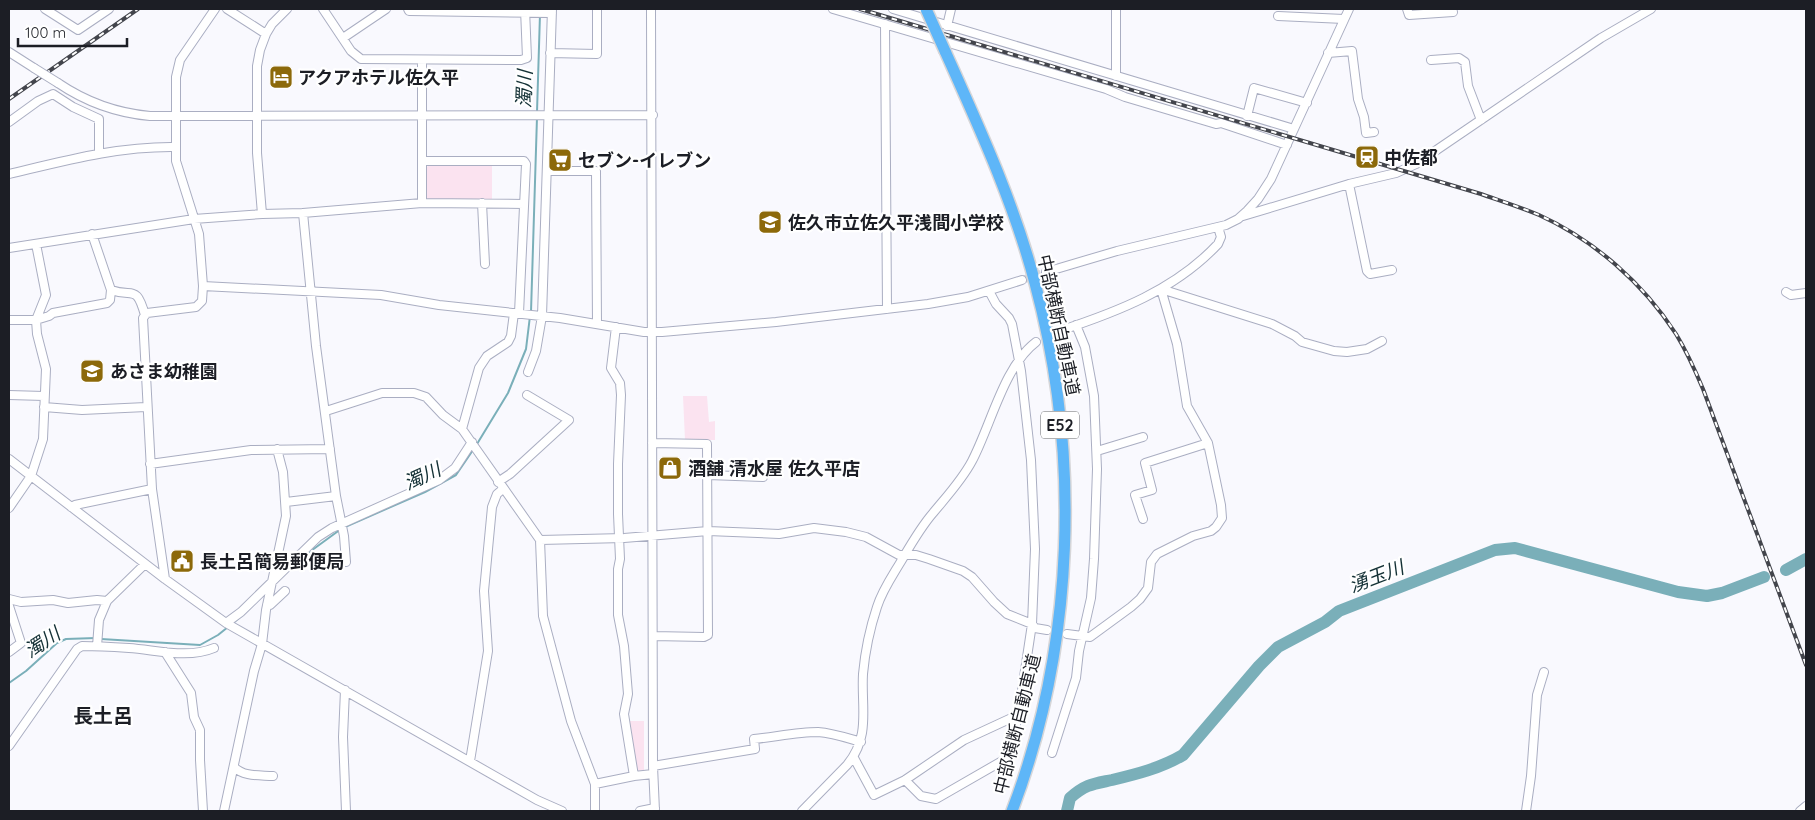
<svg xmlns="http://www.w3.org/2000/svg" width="1815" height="820" font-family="Quicksand,'Noto Sans JP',sans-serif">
	<rect width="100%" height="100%" fill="#f9f9fe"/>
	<path fill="#fbe3f0" d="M430 164H492V200H429L426 197V168Z
		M683 396H707L709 422 715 421V440H685Z
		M627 721H644V770L636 771Z"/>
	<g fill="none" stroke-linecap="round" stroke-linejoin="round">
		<path stroke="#7aafb9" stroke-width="2" d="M537 112 540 14
			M531 312 537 117
			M477 444 508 393 526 349 530 316
			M345 527 425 492 456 475 473 450
			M304 556 341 529
			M232 624 241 616
			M101 639 200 645 218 635 228 627
			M9 683 26 671 57 643 66 639 96 638"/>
		<path stroke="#7aafb9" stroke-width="12" d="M1786 570 1806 559
			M1067 811 1070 798C1086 784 1093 784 1112 780 1137 774 1161 768 1183 755L1259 666 1278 647 1325 622 1339 611 1495 550 1515 548 1678 592 1707 596 1722 593 1764 577"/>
		<path stroke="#d8d8dd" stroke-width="8" stroke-dasharray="8 4" stroke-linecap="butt" d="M1022 280 1046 272"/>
		<g stroke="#aaaec2" stroke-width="10">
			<path id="minor" d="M45 9 78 30 109 9
				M227 9 266 34
				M323 9 351 51 361 59 521 60 527 58 525 9
				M408 9 409 11 552 13
				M651 9 653 766 655 811
				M833 9 1106 89 1125 97 1216 124 1221 123 1287 145
				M893 9 1294 129
				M1116 9V76
				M1407 9 1409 15 1453 12
				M1278 16 1344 19
				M885 24 887 309
				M947 26 951 9
				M343 38 386 9
				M9 52 34 68
				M550 53 597 54V9
				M1328 53 1352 51 1358 99 1364 117 1366 133 1374 132
				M422 60V203
				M1431 60 1459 58 1465 62 1468 86 1481 120
				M58 83C86 102 116 113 150 116L653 115
				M1247 116 1254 88 1307 103
				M9 122 38 101 53 94 73 107 99 119V153
				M422 161H524L526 164 519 313
				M547 171H596L597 324
				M9 174C64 161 118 146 176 147
				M1349 184 1367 271 1370 274 1392 270
				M482 203 485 264
				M262 214 257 153V66L260 50 266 34 272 24 287 9
				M1243 216 1349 184 1396 173 1416 164 1601 38 1651 9
				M92 234 111 290C134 298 136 284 145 315
				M9 248 194 219 262 214 303 213 422 203 524 204
				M1046 272 1117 251 1226 225 1238 219 1247 211 1258 199 1271 179 1349 9
				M203 286 381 295 439 305 560 318 644 332H662L776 322 928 304 968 297 1022 280
				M1161 289 1272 324 1295 336 1302 342 1334 351 1347 352 1367 349 1382 341
				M1786 292 1791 295 1806 293
				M9 320H36L46 295 36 244
				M1059 331C1117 312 1175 290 1218 244L1221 237 1218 227
				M528 372 536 351 542 316 552 9
				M9 395 44 396
				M44 407 82 410 146 407
				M326 411 382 393H414L426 397 443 415 462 429 540 540 543 616 571 721 595 784
				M462 429 479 368 487 356 508 342 511 336 514 313
				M652 443 707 444 708 635 704 637 653 636
				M1097 451 1143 437
				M9 459 165 579 226 623 537 800 562 811
				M150 464 251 450 330 449
				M708 475 763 477
				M498 482 510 474 569 420 527 395
				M336 496 344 536 346 562
				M286 502 336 496 316 346 303 213
				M71 507 75 505 152 489
				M9 508 31 476 43 439 46 369 37 334 36 320 49 316 53 313 107 303 110 300 111 290
				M1143 519 1135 495 1152 490 1145 463 1208 443
				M540 540 624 538 708 531 779 534 814 528 846 532 866 537 899 555H916L929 559 963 571 972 577 994 602 1007 614 1032 624 1035 628 1047 630
				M165 579 152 489 143 318 147 313 196 307 202 301 203 286 199 234 176 161V77L180 60 215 9
				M9 599 21 602 53 600 68 603 97 600 107 601
				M267 605H270L285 591
				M9 606 21 643 9 652
				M226 623 241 612 318 537 332 528 439 480 455 468 472 442
				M1067 634 1090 637 1131 607 1140 599 1148 588 1151 562 1157 554 1193 536 1211 531 1216 527 1222 518 1221 505 1208 443 1187 406 1177 344 1161 289
				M97 646 99 620 107 601 145 564
				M165 652 191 693 194 717 200 730V760L203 811
				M345 690 343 737 346 811
				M9 746 77 649 82 646C98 646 114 647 129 648 157 650 188 659 214 648
				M1052 753 1076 678 1079 651 1091 598 1094 559 1097 469 1094 396 1085 347 1076 325
				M854 758 874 795 905 780 964 740 1018 715
				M470 761 488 651 484 591 492 507 497 494 503 489
				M653 766 755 749 754 739C775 737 797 732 818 732 833 733 847 738 861 742
				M234 767C244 777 259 775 273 776
				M634 776 653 774
				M905 780 921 796 936 799 1009 757 1019 710 1032 624 1035 549 1031 460 1021 371 1012 324 1009 318 996 304 989 291
				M224 811 254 671 262 644 266 610 286 516 283 472 277 449
				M595 811V784L634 776 624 714 628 694 624 646 618 615V569L620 559 618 514V464L621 395 620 383 611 368 616 327
				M640 811 655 808
				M802 811 847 765C871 736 861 708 863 674 865 652 870 628 877 607 882 591 891 578 900 563 910 546 920 528 933 513 947 496 962 480 972 461 991 425 1004 366 1036 342
				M1526 811 1531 776 1537 695 1544 672
				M1800 811 1806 806"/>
		</g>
		<g stroke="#d6d6d8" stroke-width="14">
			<path id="highway" d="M945 51C979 127 1014 203 1035 283 1081 454 1075 645 1012 811"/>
		</g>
		<use href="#minor" stroke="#fff" stroke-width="8"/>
		<use href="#highway" stroke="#5eb6f8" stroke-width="11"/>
		<g stroke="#43454c" stroke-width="4">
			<path id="rail" d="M860 9 1481 194C1501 201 1520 207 1539 215 1594 240 1643 283 1676 334 1687 352 1695 370 1703 389L1806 665
				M9 99 138 9"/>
		</g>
		<use href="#rail" stroke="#fff" stroke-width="2" stroke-dasharray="5.5" stroke-linecap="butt"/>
		<g stroke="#aaaec2" stroke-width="10" stroke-linecap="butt">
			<path id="minor-bridge" d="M34 68 58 83"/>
		</g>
		<g stroke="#d6d6d8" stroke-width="14" stroke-linecap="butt">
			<path id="highway-bridge" d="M926 9 945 51"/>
		</g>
		<use href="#minor-bridge" stroke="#fff" stroke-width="8"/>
		<use href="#highway-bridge" stroke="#5eb6f8" stroke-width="11"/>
	</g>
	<defs>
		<g id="hotel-square" transform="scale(1.25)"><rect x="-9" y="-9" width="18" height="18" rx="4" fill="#8c690a" stroke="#fff"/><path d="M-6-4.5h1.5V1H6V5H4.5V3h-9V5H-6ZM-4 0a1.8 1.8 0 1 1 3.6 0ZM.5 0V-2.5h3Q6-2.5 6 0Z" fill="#fff"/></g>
		<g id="station-square" transform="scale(1.25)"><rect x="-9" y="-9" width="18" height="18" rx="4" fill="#8c690a" stroke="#fff"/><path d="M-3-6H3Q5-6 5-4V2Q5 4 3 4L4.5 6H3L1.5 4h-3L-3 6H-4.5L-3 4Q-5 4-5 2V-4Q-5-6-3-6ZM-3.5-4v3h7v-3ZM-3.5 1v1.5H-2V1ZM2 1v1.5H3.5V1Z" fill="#fff"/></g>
		<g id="supermarket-square" transform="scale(1.25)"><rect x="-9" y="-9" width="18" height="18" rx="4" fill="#8c690a" stroke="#fff"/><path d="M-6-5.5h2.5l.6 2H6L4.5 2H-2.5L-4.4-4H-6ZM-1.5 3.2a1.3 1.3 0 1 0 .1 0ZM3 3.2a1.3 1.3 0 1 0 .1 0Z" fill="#fff"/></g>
		<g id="school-square" transform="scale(1.25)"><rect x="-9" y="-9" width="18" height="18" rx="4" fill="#8c690a" stroke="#fff"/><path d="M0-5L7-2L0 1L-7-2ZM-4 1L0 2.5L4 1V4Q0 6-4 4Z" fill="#fff"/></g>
		<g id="shop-square" transform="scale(1.25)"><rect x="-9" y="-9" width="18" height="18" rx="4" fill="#8c690a" stroke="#fff"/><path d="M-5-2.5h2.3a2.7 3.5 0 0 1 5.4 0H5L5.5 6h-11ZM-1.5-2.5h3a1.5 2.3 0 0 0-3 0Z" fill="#fff"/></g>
		<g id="civic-square" transform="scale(1.25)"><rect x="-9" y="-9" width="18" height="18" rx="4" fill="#8c690a" stroke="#fff"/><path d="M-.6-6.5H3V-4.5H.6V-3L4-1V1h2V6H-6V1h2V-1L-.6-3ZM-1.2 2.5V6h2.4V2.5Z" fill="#fff"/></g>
	</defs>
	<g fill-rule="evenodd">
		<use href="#hotel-square" x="281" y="77"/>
		<use href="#station-square" x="1367" y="157"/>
		<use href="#supermarket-square" x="560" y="160"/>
		<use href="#school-square" x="770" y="222"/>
		<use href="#school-square" x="92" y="371"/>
		<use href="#shop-square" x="670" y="468"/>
		<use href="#civic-square" x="182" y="561"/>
	</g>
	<g text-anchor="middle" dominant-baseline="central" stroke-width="4.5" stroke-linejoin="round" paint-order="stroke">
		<rect fill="#fff" stroke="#606266" stroke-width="1" x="1041" y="411.5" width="38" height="27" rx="4"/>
		<g font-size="16" font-weight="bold" fill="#1c1e25">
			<text x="1060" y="425">E52</text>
		</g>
		<g font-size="18" font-weight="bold" fill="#1c1e25" stroke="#fff" text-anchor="start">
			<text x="298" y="77">アクアホテル佐久平</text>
			<text x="1384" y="157">中佐都</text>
			<text x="578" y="160">セブン-イレブン</text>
			<text x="788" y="222">佐久市立佐久平浅間小学校</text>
			<text x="110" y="371">あさま幼稚園</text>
			<text x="688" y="468">酒舗 清水屋 佐久平店</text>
			<text x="200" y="561">長土呂簡易郵便局</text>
		</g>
		<g font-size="18" fill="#1c1e25" stroke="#fff">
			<text transform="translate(1059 325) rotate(78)">中部横断自動車道</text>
			<text transform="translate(1017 724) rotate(-76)">中部横断自動車道</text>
		</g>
		<g font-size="19" font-style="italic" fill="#133035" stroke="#fff">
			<text transform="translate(524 89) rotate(-88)">濁川</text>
			<text transform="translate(422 476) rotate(-25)">濁川</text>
			<text transform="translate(1376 576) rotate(-21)">湧玉川</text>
			<text transform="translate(42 642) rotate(-33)">濁川</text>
		</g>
		<g font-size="20" font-weight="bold" fill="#1c1e25" stroke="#fff">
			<text x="103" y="715">長土呂</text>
		</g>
	</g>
	<rect width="1815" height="820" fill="none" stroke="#1c1e25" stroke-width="20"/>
	<path d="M18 38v8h109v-8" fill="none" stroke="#1c1e25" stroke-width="2.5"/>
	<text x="25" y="38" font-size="15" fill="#1c1e25" stroke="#ffffff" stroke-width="4" paint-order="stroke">100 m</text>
</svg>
